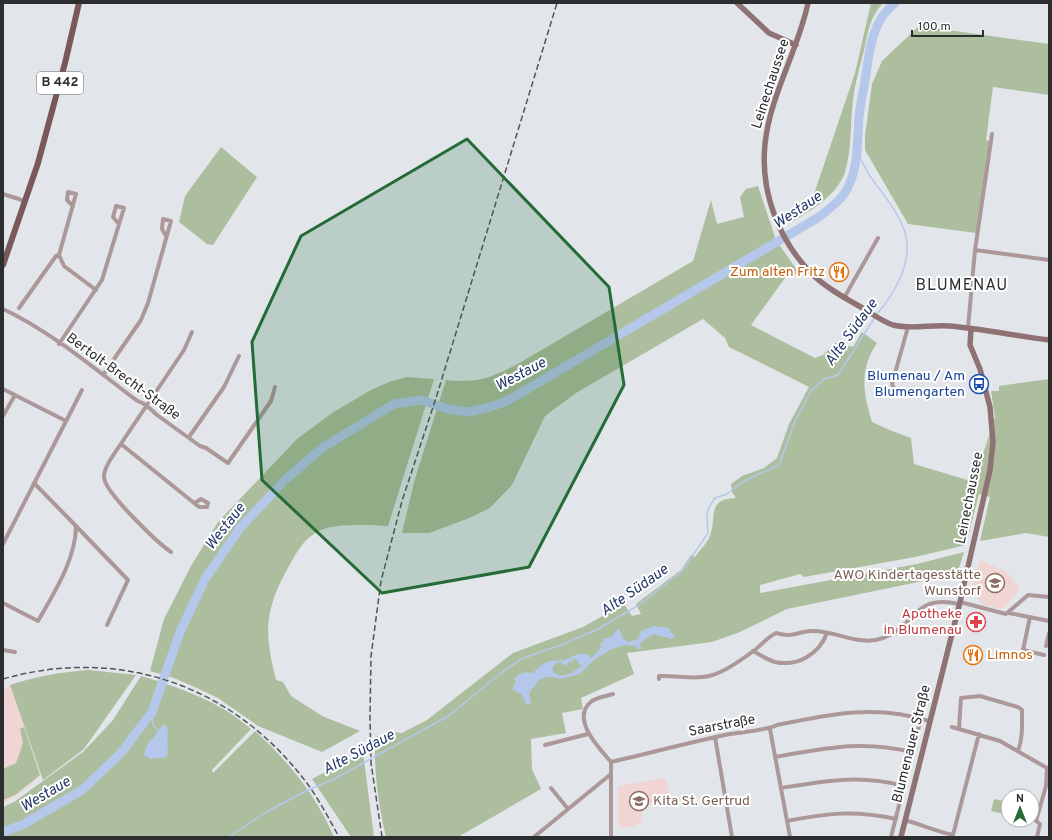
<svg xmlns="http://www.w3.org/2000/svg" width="1052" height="840" font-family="Overpass,sans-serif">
	<rect width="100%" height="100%" fill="#e2e6eb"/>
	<path fill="#f0d5d4" d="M980 560 1007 572 1020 589 1003 609 983 605 972 590Z
		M10 685 41 776 16 796 3 803V688Z
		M665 778 671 798 648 804 649 809 642 810V823H635V827H618V786Z"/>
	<path fill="#acbe9d" d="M871 3H884C872 12 868 31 865 46 861 64 855 82 853 100 850 123 852 150 845 172 837 196 810 211 790 223L785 216 812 200 855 73Z
		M919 26 1049 44V95L993 87 986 140 990 141 976 233 908 224 865 150V136L872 84 882 61Z
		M221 147 257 177 213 245 207 244 179 222 185 196Z
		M758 186 776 240 799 273 785 278 751 325 815 358 823 355 835 343 853 347 862 332 877 343C859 370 863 392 872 422L892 431 911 438 914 464 974 482 995 417 991 391H999V386L1049 379V537L1026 533 980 541 990 497 979 494 966 545 915 557 804 577 800 574 760 585V593L917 564 964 552 957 574 787 609 740 632 712 642 627 653 634 674 581 698 583 709 562 713 566 733 531 739 532 769 541 789 458 837H386C378 804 374 771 375 737L394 732 402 733 427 720 513 653 583 627 624 604 632 616 641 614 636 604 681 570 691 555 695 557C699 551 707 543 710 536 717 517 706 499 736 498L732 492 731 484 742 476 764 468 777 458 789 424 809 387 729 347 725 338 703 319 576 393 545 416 512 485 490 508 467 519 429 533H402L414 482 446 380C478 383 487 379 516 365L693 261 711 200 717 224 744 217 740 197 746 189Z
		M407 377 434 379 388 526C371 525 336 523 321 530 304 538 298 550 289 566 264 610 264 632 276 680L283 682 291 696 322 716 360 731 322 752 258 726 218 698 199 689 174 678 150 671 164 619 191 566 218 522 297 439 332 413 371 390 389 382Z
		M89 670 136 675 84 749 43 780 10 685C37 676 61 672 89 670Z
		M141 676C181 688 219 701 251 729L212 770 213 773 255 731C288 761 316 795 334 837H3V807L14 802 83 752 113 720Z
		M24 727 40 775 15 795 3 800V769L16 763 23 743 20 729Z
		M363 752 374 837H351L312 779Z
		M994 799 1008 802V815L991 811Z"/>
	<path fill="#b5c8eb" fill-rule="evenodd" d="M653 626 669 628 671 633 675 635 672 639 654 634 640 643 641 649H638L636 646 624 645 610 650 594 660 580 674 559 679C548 675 549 676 539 680L529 693 531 704 527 705 522 695 512 689 516 681 514 679C521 672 524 672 533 673 538 668 543 662 551 661 556 660 560 661 565 660 574 657 576 651 589 655L591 659 601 647 600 644 603 642V639L611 637 619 628 623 639 628 642 638 639 641 631ZM573 659H576L581 666C574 673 558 682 552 669L554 665 560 662 566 666 569 661 572 663Z
		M164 724 168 728C166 737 169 746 167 757L151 759 144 755 147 745Z"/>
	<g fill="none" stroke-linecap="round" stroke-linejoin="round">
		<path stroke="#b5c8eb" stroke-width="1.5" d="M857 151C861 159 865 168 870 176 882 193 901 215 906 236 912 264 894 294 877 314
			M152 712 153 725 159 731
			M229 837 263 814 304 792 338 777 450 715 497 676 521 659 561 645 598 629 639 605 682 571 708 533 707 515 709 507 715 498 727 494 744 481 779 465 796 419 811 391 824 379 838 375 875 317"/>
		<path stroke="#b5c8eb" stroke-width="9" d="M3 832 22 825 82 790 121 753 152 712 180 632 205 579 240 528 285 480 322 448 394 404 421 400 448 409 468 412 487 408 507 401 819 217C827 210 838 203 844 194 859 172 857 142 859 117 860 105 863 93 865 81 869 54 871 21 895 3"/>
		<path stroke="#ac9899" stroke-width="4" d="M3 194 25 201
			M73 206 67 200 68 192 76 194 59 255 64 266 96 290
			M975 250 1049 260
			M844 298 878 238
			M19 308 56 256 59 255
			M3 309C50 331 95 369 136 400L146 405 157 415 200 446 206 448 228 463 271 401 275 387
			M968 328 975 250 992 134
			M59 344 102 280 124 208 116 206 113 217 118 223
			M103 375 141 320 148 303 171 221 163 219 162 229 166 236
			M3 389 66 421
			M896 394 892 384 908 327
			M3 416 15 395
			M189 437 224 387 239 356
			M121 444 199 507H207L208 503 201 499 196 502
			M76 526 128 580 107 625
			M3 544 82 390
			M171 552C158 543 104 492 104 477 104 470 108 463 112 457L184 350 192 332
			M960 602 1006 614 1028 595 1049 597
			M3 603 38 621C54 593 76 559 76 526L34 483
			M1009 613 1049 621
			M1030 617 1023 650 1044 655
			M1046 646 1049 633
			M3 650 15 652
			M753 651C760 655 768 660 775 662 798 667 819 654 827 633
			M659 679V676C676 675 692 680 709 676 723 673 740 661 752 652 761 646 766 638 776 633 793 638 796 632 811 631 836 630 858 647 883 638 918 625 912 594 959 604
			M952 727 1000 741 1047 768 1046 786 1036 821 1040 824 1037 837
			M959 728 961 698 980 696 1018 707 1022 710C1022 724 1023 738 1018 751
			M770 729 790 837
			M715 737 732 837
			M545 745 588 734
			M775 757C827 748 860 740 912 752
			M611 762C651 753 690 742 730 734 742 732 769 730 777 725 830 714 876 704 929 721
			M611 762C600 749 569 718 592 701 598 697 607 696 613 694
			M551 788 568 809
			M781 788C825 781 860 774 904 786
			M905 820C922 825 936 831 953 835L952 836
			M787 821C828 813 854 810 896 819
			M953 835 979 734
			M534 837 611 774
			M611 837V762
			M891 837 921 718"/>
		<path stroke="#8f7374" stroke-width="5.5" d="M737 3 769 33 796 45
			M808 3C798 51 770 95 765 144 760 192 779 242 814 276 827 288 843 297 859 306 870 312 881 321 893 325 912 330 932 324 950 326 983 329 1016 336 1049 340
			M901 837 960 602 990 470 993 442 990 407 980 369 970 345 971 329"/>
		<path stroke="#7a585a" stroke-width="6" d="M3 265 38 163 65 63 79 3"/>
		<path stroke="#525556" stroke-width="1.5" stroke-dasharray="6 3" stroke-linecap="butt" d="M3 679C115 647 225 682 299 773 315 792 327 815 339 837
			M382 837 371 763 370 717 371 656 381 581 402 501 436 398 557 3"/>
	</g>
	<path fill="#256b37" fill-opacity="0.2" stroke="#256b37" stroke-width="3" stroke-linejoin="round" d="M467 139 609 287 624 385 529 567 382 593 262 480 252 342 301 236Z"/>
	<defs>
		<g id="restaurant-ring" transform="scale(1)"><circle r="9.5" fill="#fff" stroke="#e8710a" stroke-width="1.5"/><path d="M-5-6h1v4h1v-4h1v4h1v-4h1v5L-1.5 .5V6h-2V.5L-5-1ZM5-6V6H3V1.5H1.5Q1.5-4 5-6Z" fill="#e8710a"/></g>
		<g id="bus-ring" transform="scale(1)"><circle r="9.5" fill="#fff" stroke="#1a4fb4" stroke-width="1.5"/><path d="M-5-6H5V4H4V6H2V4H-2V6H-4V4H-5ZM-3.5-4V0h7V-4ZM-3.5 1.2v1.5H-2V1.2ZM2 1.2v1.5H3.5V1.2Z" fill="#1a4fb4"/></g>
		<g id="school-ring" transform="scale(1)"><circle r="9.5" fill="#fff" stroke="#8d6e63" stroke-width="1.5"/><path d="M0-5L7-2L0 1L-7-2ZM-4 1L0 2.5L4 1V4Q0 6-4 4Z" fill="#8d6e63"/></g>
		<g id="pharmacy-ring" transform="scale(1)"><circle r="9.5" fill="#fff" stroke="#e0444e" stroke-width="1.5"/><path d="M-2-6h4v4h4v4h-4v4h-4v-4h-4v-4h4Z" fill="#e0444e"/></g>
	</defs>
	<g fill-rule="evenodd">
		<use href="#restaurant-ring" x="839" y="272"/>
		<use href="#bus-ring" x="979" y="384"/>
		<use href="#school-ring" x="995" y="583"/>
		<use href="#pharmacy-ring" x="976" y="622"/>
		<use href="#restaurant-ring" x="973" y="655"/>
		<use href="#school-ring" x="639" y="801"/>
	</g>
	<g text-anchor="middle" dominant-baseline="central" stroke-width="4" stroke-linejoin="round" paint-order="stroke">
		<rect fill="#fff" stroke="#6b6d6d" stroke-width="1" x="37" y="72" width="46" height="22" rx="3"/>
		<g font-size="13" font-weight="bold" fill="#2c2e2f">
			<text x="60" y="83">B 442</text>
		</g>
		<g font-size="14" fill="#2c2e2f" stroke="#fff">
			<text transform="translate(771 84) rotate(-72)">Leinechaussee</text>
			<text transform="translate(123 377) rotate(36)">Bertolt-Brecht-Straße</text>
			<text transform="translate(970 498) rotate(-79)">Leinechaussee</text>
			<text transform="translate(722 726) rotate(-11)">Saarstraße</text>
			<text transform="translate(912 744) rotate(-76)">Blumenauer Straße</text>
		</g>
		<g font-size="14" fill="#c56008" stroke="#fff" text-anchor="end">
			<text x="825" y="272">Zum alten Fritz</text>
			<text x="987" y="655" text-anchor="start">Limnos</text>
		</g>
		<g font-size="14" fill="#164399" stroke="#fff" text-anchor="end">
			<text x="965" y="376">Blumenau / Am<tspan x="965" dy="16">Blumengarten</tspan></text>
		</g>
		<g font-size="14" fill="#785e54" stroke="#fff" text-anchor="end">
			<text x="981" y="575">AWO Kindertagesstätte<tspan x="981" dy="16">Wunstorf</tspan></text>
			<text x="653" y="801" text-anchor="start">Kita St. Gertrud</text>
		</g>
		<g font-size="14" fill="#be3a42" stroke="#fff" text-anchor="end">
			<text x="962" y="614">Apotheke<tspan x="962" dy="16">in Blumenau</tspan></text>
		</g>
		<g font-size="15" font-style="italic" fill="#223966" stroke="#fff">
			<text transform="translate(798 211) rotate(-34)">Westaue</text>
			<text transform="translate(852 333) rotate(-54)">Alte Südaue</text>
			<text transform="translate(521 375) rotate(-28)">Westaue</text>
			<text transform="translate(226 527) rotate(-52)">Westaue</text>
			<text transform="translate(635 591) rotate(-35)">Alte Südaue</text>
			<text transform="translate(359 753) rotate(-28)">Alte Südaue</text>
			<text transform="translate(46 795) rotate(-31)">Westaue</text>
		</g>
		<g font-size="16" letter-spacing="1" fill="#2c2e2f" stroke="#fff">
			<text x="962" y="286">BLUMENAU</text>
		</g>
	</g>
	<rect width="1052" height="840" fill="none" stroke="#2c2e2f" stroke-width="8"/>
	<g transform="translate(1020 808)"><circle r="19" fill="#ffffff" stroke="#ababac"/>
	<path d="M0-3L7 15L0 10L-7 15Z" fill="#256b37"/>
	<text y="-6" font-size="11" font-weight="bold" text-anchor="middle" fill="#2c2e2f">N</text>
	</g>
	<path d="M912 30v6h71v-6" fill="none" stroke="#2c2e2f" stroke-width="2"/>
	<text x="918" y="30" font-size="12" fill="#2c2e2f" stroke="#ffffff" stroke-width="3" paint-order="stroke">100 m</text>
</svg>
